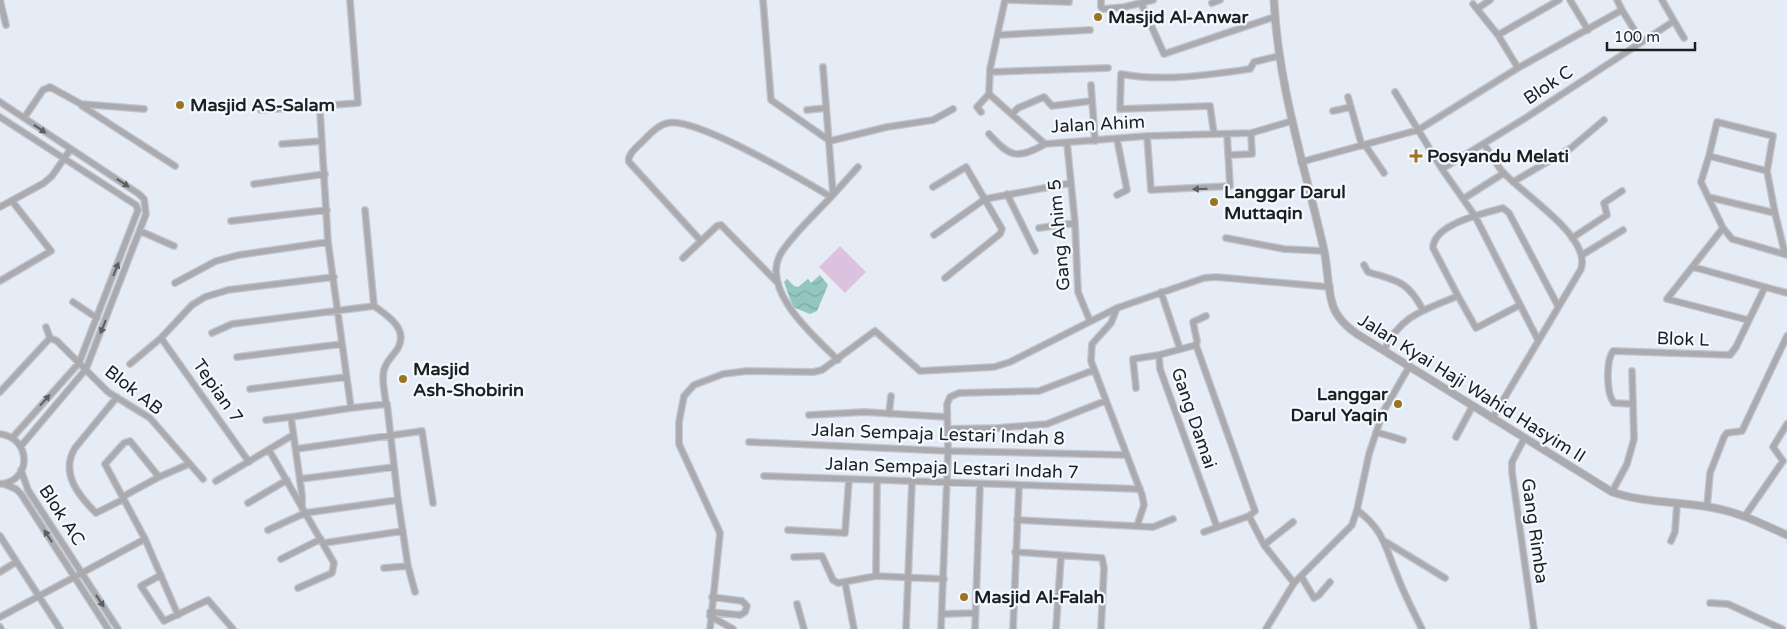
<svg xmlns="http://www.w3.org/2000/svg" width="1787" height="629" font-family="'Varela Round',sans-serif">
	<defs>
		<pattern id="water-waves" width="16" height="10" patternUnits="userSpaceOnUse" patternTransform="scale(1.25)"><rect width="16" height="10" fill="#92c6bf"/><path d="M0 5q4-4 8 0t8 0" fill="none" stroke="#7daaa4"/></pattern>
	</defs>
	<rect width="100%" height="100%" fill="#e5ecf6"/>
	<path fill="#ddc2df" d="M840 246 866 272 845 293 819 267Z"/>
	<path fill="url(#water-waves)" d="M820 275 828 285 817 311 810 314 793 307 784 282 787 279 794 286 798 287 808 279 811 283Z"/>
	<g fill="none" stroke-linecap="round" stroke-linejoin="round">
		<g stroke="#c1c7d0" stroke-width="8">
			<path id="minor" d="M0 0 6 25
				M763 0 771 100 830 141 887 127 933 120 953 109
				M1005 0 990 69 989 94 1045 144 1147 136 1251 133 1292 121
				M1010 0 1069 2
				M1101 0V7L1103 9 1124 7 1153 0
				M1570 0 1588 30
				M1141 3 1164 54 1274 17
				M1212 3 1220 0
				M1473 4 1498 35 1518 68
				M1477 9 1490 0
				M1622 10 1641 41
				M1674 21 1684 38
				M998 35 1090 30
				M1498 35 1559 0
				M823 67 833 194
				M990 72 1108 68
				M1091 85 1095 141
				M1395 92 1442 169 1475 216 1538 340
				M1348 97 1362 146
				M0 102 139 194 144 199 146 214 86 369 21 446
				M82 106 175 166
				M261 110 320 106
				M807 110 826 108
				M1333 111 1351 107
				M981 112 977 107 989 94
				M1012 114 1018 108 1044 97 1052 106 1091 101
				M0 117 136 205 138 210 79 363 13 437
				M24 118 43 90 50 87 81 104 144 109
				M989 134C1010 157 1017 160 1045 144
				M1214 134 1210 106 1120 109 1121 74C1162 82 1207 75 1250 69L1254 62 1279 56
				M1147 136 1151 190 1230 186 1227 134
				M1117 139 1127 190 1117 195
				M1067 143 1075 223 1078 292 1090 321
				M282 144 322 141
				M1484 144C1490 153 1495 162 1501 170 1520 193 1592 236 1581 269L1492 419
				M1365 145 1384 173
				M1229 155 1252 154 1251 133
				M1301 162 1418 130 1518 68 1622 10 1617 0
				M1442 169 1524 119 1674 21 1662 0
				M1767 171 1709 156 1717 122 1773 136 1767 171 1775 213
				M1513 182 1571 148 1604 120
				M254 184 325 174
				M933 187 966 167 1002 229 1000 234 945 278
				M1007 194 1035 251
				M831 197C817 212 789 238 780 255 761 292 816 338 838 360
				M1708 197 1701 182 1709 156
				M1463 199 1504 173
				M0 207 44 183 52 176 70 150
				M231 221 327 210
				M1039 228 1075 223
				M1723 228 1708 197 1775 213 1785 254
				M140 231 174 246
				M934 235 985 199 1071 183
				M1226 238 1284 249 1324 251
				M1572 238 1607 215 1604 203 1622 191
				M701 241 629 162C627 154 638 146 643 141 650 134 658 125 668 123 696 117 803 180 831 197L858 167
				M1582 255 1623 230
				M683 258 717 226 721 225 778 283
				M1364 265 1368 272C1397 281 1407 280 1423 310
				M1693 267 1787 293
				M0 281 51 251 12 201
				M175 283 216 261 239 255 328 242
				M1161 292 1180 349
				M1458 296 1476 328 1520 305
				M73 302 97 318
				M374 306C386 315 407 327 399 346 396 353 389 358 386 365 380 375 385 393 386 404
				M1117 308 1111 323 1092 344 1091 361 1142 495 1144 505 1137 526
				M1748 320 1667 299 1723 228 1732 239 1787 255
				M46 327 50 338
				M212 333 232 324 374 306 365 210
				M50 338 57 341 108 392 150 418 203 479
				M161 338 249 462
				M1196 345 1197 341 1193 322 1206 316
				M1384 350C1401 315 1424 310 1458 296L1433 248C1433 224 1484 213 1503 208L1509 213 1558 306
				M237 357 342 344
				M130 364 161 338 192 305 205 297 228 290 334 277
				M1136 388 1133 359 1159 355
				M250 389 346 377
				M0 392 50 338
				M117 397 75 448C60 473 78 495 96 513L124 499
				M1632 404 1614 403C1606 393 1606 361 1613 351L1730 355 1736 347 1765 287
				M351 408 387 404 398 500 408 566 384 568
				M889 414 891 396
				M809 415 864 412 947 417
				M266 420 291 417
				M947 429 997 428 1047 424 1105 401
				M1376 432 1403 440
				M0 434C32 438 32 482 0 484
				M1456 437 1472 407
				M1524 439 1512 462V472L1534 629
				M749 442 948 451 1126 455
				M296 449 422 431 433 503
				M269 450 334 563 332 573 298 588
				M21 470 28 490 118 629
				M764 476 1140 489
				M159 477 130 441 124 443 105 464 145 539 178 615
				M300 479 394 467
				M216 481 293 435
				M4 484 16 489 21 494 108 629
				M1612 492 1627 464 1634 439 1632 371
				M124 496 159 477 189 464
				M248 503 287 480
				M1707 507 1710 473 1724 437 1727 433 1742 431 1787 336
				M302 508V495L291 417 351 408 328 242 320 111V106L358 103 350 0
				M1357 510C1384 530 1385 547 1397 575 1404 594 1413 611 1422 629
				M1745 516 1783 461 1773 447 1787 424
				M1017 520 1153 527 1173 519
				M1217 527 1160 369 1159 355 1196 345 1255 511 1249 516 1264 545 1294 583
				M268 530 305 513 398 500
				M788 530 845 533 849 479
				M1204 532 1249 516
				M0 536 60 629
				M1671 541 1675 532 1677 504
				M1386 542 1445 578
				M324 543 403 531
				M1264 545 1293 522
				M1015 552 1102 558 1104 568 1101 629
				M794 557 822 556 833 580 838 583 876 576 944 579
				M281 559 321 539
				M408 566 415 592
				M0 572 16 562
				M161 575 141 586 164 621 208 600 233 629
				M876 576 877 480
				M1301 576 1314 598 1319 595 1330 582
				M845 582 854 629
				M1710 603 1728 604 1782 629
				M797 604 804 629
				M710 612 740 615 745 612 747 606 742 601 712 597
				M942 614 975 613
				M710 616 733 629
				M0 617 145 539
				M0 627 1 629
				M710 629 720 533 679 444V422L684 396 694 385 723 374 747 371 813 372 822 370 875 331 920 371 994 367 1010 362 1117 308 1204 278 1216 277 1330 287
				M906 629 912 481
				M941 629 948 451 947 404 950 397 959 393 1039 391 1094 370
				M975 629 980 484
				M1013 629 1019 486
				M1056 629 1061 556
				M1266 629 1294 583 1352 525 1357 510 1369 454 1383 412 1409 367"/>
		</g>
		<g stroke="#c1c7d0" stroke-width="9">
			<path id="tertiary" d="M1274 0C1278 86 1305 167 1324 250 1328 268 1327 288 1333 306 1337 318 1347 327 1357 334L1612 492C1647 504 1683 501 1719 509 1743 514 1764 525 1787 535"/>
		</g>
		<use href="#minor" stroke="#ababaf" stroke-width="5.5"/>
		<use href="#tertiary" stroke="#ababaf" stroke-width="7"/>
	</g>
	<defs><path id="oneway-solid" d="M-6-.8H1V-3.2L6.5 0L1 3.2V.8H-6Z" transform="scale(1.25)"/></defs>
	<g fill="#5d5f62">
		<use href="#oneway-solid" transform="translate(40 129) rotate(34)"/>
		<use href="#oneway-solid" transform="translate(123 183) rotate(33)"/>
		<use href="#oneway-solid" transform="translate(1200 189) rotate(178)"/>
		<use href="#oneway-solid" transform="translate(116 269) rotate(-68)"/>
		<use href="#oneway-solid" transform="translate(103 327) rotate(112)"/>
		<use href="#oneway-solid" transform="translate(45 400) rotate(-48)"/>
		<use href="#oneway-solid" transform="translate(48 536) rotate(-123)"/>
		<use href="#oneway-solid" transform="translate(100 601) rotate(57)"/>
	</g>
	<g fill="#9c7421" stroke="#f4f9ff" stroke-width="2">
		<circle cx="1098" cy="17" r="5"/>
		<circle cx="180" cy="105" r="5"/>
		<path d="M1413.5 148.5h5v5h5v5h-5v5h-5v-5h-5v-5h5z"/>
		<circle cx="1214" cy="202" r="5"/>
		<circle cx="403" cy="379" r="5"/>
		<circle cx="1398" cy="404" r="5"/>
		<circle cx="964" cy="597" r="5"/>
	</g>
	<g text-anchor="middle" dominant-baseline="central" stroke-width="4.5" stroke-linejoin="round" paint-order="stroke">
		<g font-size="18" font-weight="bold" fill="#1d2023" stroke="#f4f9ff" text-anchor="start">
			<text x="1108" y="17">Masjid Al-Anwar</text>
			<text x="190" y="105">Masjid AS-Salam</text>
			<text x="1427" y="156">Posyandu Melati</text>
			<text x="1224" y="192">Langgar Darul<tspan x="1224" dy="21">Muttaqin</tspan></text>
			<text x="413" y="369">Masjid<tspan x="413" dy="21">Ash-Shobirin</tspan></text>
			<text x="1388" y="394" text-anchor="end">Langgar<tspan x="1388" dy="21">Darul Yaqin</tspan></text>
			<text x="974" y="597">Masjid Al-Falah</text>
		</g>
		<g font-size="18" fill="#1d2023" stroke="#f4f9ff">
			<text transform="translate(1548 85) rotate(-34)">Blok C</text>
			<text transform="translate(1098 124) rotate(-3)">Jalan Ahim</text>
			<text transform="translate(1059 235) rotate(-95)">Gang Ahim 5</text>
			<text transform="translate(1683 339) rotate(2)">Blok L</text>
			<text transform="translate(1472 388) rotate(32)">Jalan Kyai Haji Wahid Hasyim II</text>
			<text transform="translate(134 390) rotate(38)">Blok AB</text>
			<text transform="translate(218 391) rotate(55)">Tepian 7</text>
			<text transform="translate(1194 418) rotate(71)">Gang Damai</text>
			<text transform="translate(938 434) rotate(2)">Jalan Sempaja Lestari Indah 8</text>
			<text transform="translate(952 468) rotate(2)">Jalan Sempaja Lestari Indah 7</text>
			<text transform="translate(62 515) rotate(57)">Blok AC</text>
			<text transform="translate(1535 531) rotate(82)">Gang Rimba</text>
		</g>
	</g>
	<path d="M1607 42v8h88v-8" fill="none" stroke="#1d2023" stroke-width="2.5"/>
	<text x="1614" y="42" font-size="15" fill="#1d2023" stroke="#f4f9ff" stroke-width="4" paint-order="stroke">100 m</text>
</svg>
